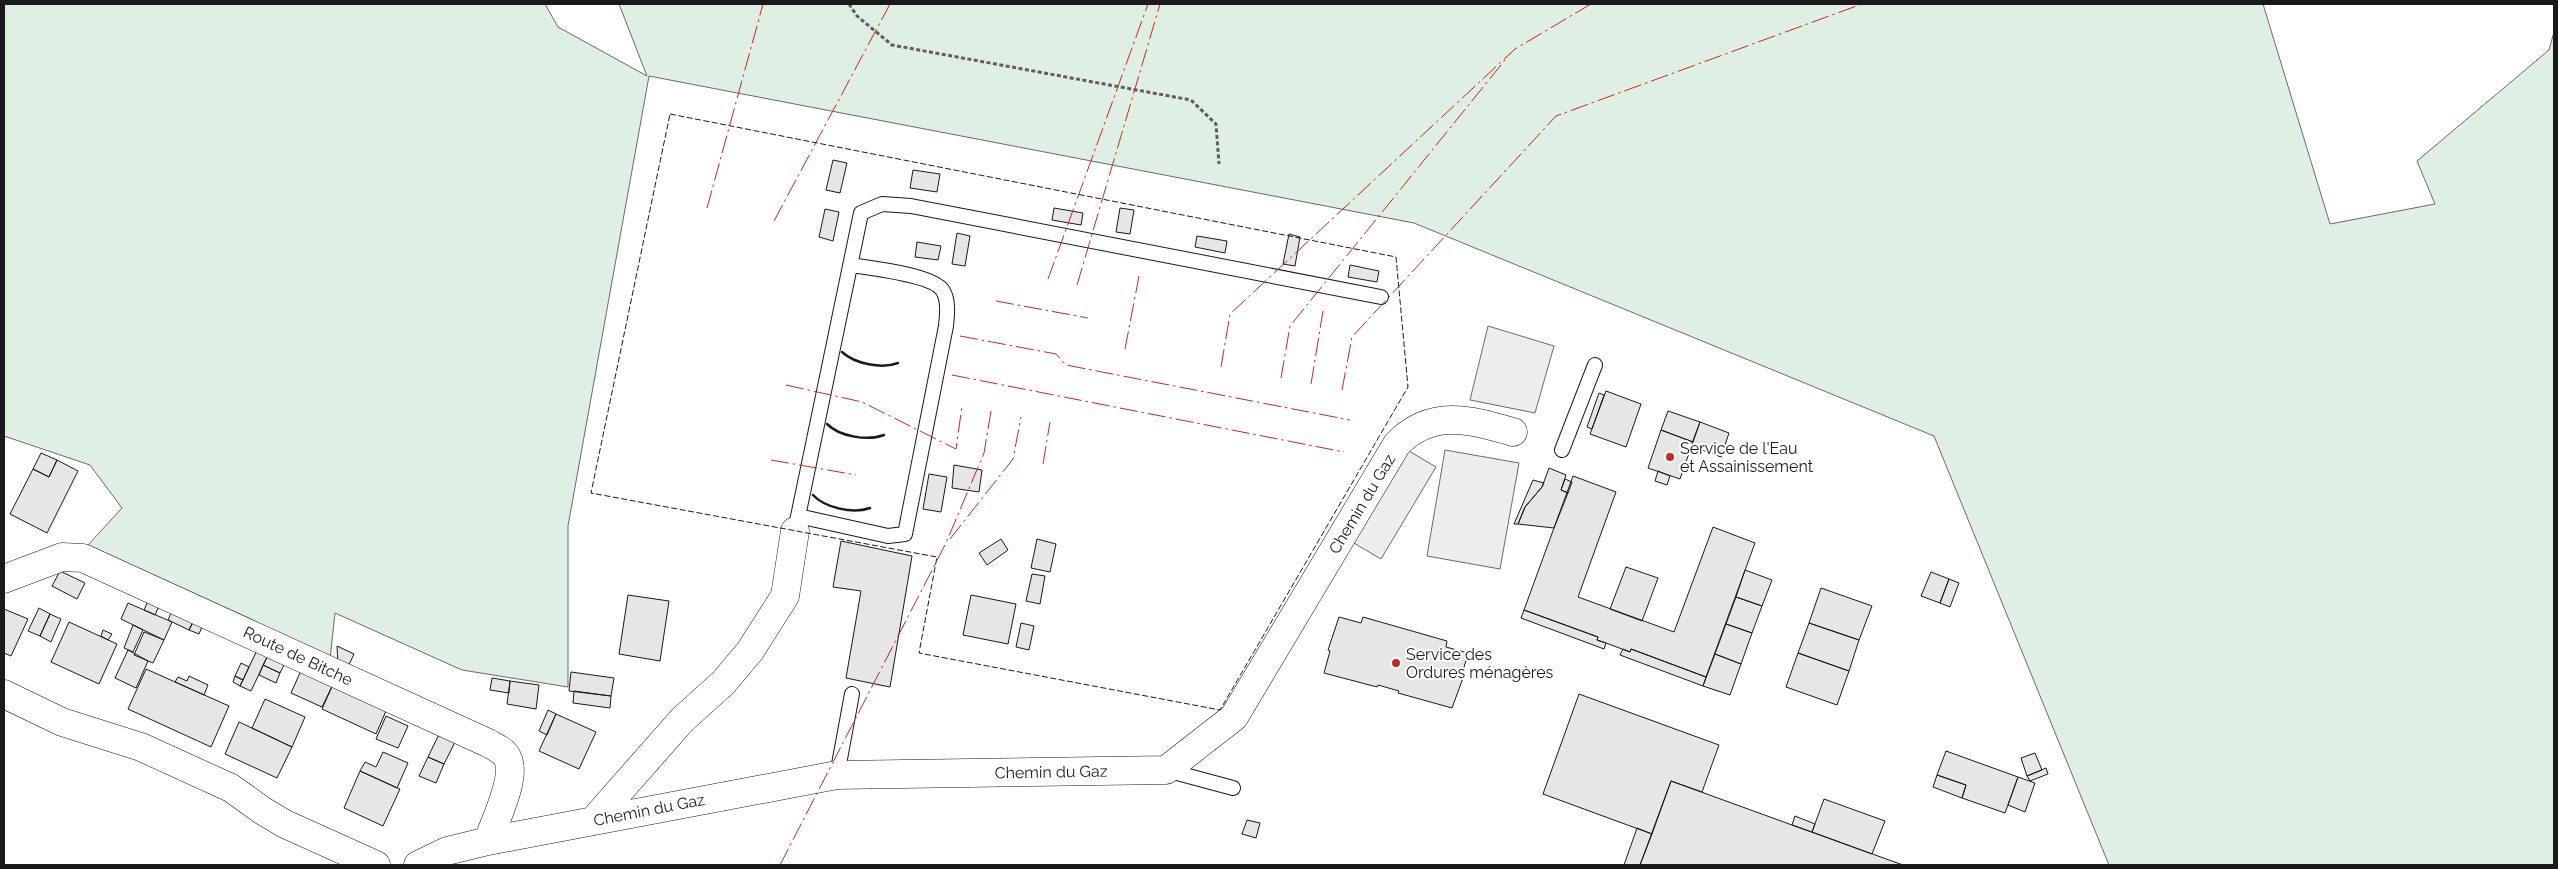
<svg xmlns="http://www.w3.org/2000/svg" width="2558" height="869" font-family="Raleway,sans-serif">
	<rect width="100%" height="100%" fill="#fff"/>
	<path fill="#e0efe3" stroke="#6a6a6a" d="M4 4H545L558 27 647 76 619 4H2263L2330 224 2435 204 2417 161 2549 50 2554 32V865H2109L1934 436 1414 223 649 76 568 526V687L462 670 335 613 330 659 88 545 122 508 90 465 4 436Z"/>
	<path fill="#ededed" stroke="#6a6a6a" d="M1488 326 1554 346 1535 413 1470 400Z
		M1397 444 1436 467 1381 559 1342 536Z
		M1445 450 1519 463 1500 569 1427 556Z"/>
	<path fill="#e6e6e6" stroke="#1a1a1a" d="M833 160 847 163 840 193 826 190Z
		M913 170 940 174 937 192 910 188Z
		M1054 208 1083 213 1081 225 1052 220Z
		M1120 208 1134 210 1130 234 1116 232Z
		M825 209 839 212 833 241 819 237Z
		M957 233 970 236 965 266 952 264Z
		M1289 234 1300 237 1295 266 1283 264Z
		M1197 236 1227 241 1225 253 1195 247Z
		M917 242 941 246 938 260 915 257Z
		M1350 265 1379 271 1377 282 1348 277Z
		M1606 391 1641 404 1626 447 1590 434Z
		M1599 393 1604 395 1592 429 1587 427Z
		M1668 411 1700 422 1693 442 1661 430Z
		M1700 422 1729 433 1721 457 1691 446Z
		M1661 430 1693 442 1680 479 1648 468Z
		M41 453 57 460 49 477 33 469Z
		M57 460 78 471 47 533 10 514 33 469 49 477Z
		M954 465 982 470 979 492 952 488Z
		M1549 468 1566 475 1561 490 1568 493 1554 528 1518 524 1525 507 1542 487Z
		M1658 471 1670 476 1667 485 1655 481Z
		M929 474 947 477 941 512 923 509Z
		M1573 476 1616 492 1578 597 1674 632 1713 527 1755 543 1706 677 1631 649 1630 652 1606 643 1597 640 1598 637 1524 610Z
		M1565 479 1572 482 1568 493 1561 490Z
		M1533 480 1544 483 1542 487 1525 507 1518 524H1514Z
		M1001 539 1008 550 987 565 979 553Z
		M1037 539 1056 544 1050 572 1031 568Z
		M841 541 912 556 890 687 846 678 861 591 833 587Z
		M1626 567 1658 578 1642 621 1610 609Z
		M1745 570 1772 580 1762 606 1736 597Z
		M60 571 85 583 77 599 52 586Z
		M1931 572 1949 579 1940 603 1921 596Z
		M1032 574 1045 576 1040 604 1026 601Z
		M1949 579 1959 583 1950 607 1940 603Z
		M1821 588 1872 606 1859 640 1809 623Z
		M628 595 669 601 660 661 619 654Z
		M971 595 1016 604 1008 644 963 635Z
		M1736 597 1762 606 1752 633 1726 624Z
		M148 601 159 606 155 615 144 610Z
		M128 603 172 622 164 640 121 619Z
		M39 608 50 614 40 636 28 631Z
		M173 608 195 618 189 630 168 620Z
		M4 609 28 619 11 656 4 653Z
		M1524 610 1598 637 1597 640 1606 643 1604 649 1521 618Z
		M50 614 61 619 51 642 40 636Z
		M1339 617 1361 623 1363 617 1447 641 1446 647 1468 653 1461 678H1463L1452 708 1398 693 1399 691 1378 685 1377 687 1324 673 1330 651 1328 650Z
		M195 618 204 622 199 634 189 630Z
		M69 622 117 644 99 684 51 662Z
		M1021 623 1034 626 1029 650 1016 647Z
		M1809 623 1859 640 1849 671 1798 653Z
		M1726 624 1752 633 1741 664 1715 654Z
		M133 625 143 630 133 652 124 648Z
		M103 630 112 634 108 640 101 636Z
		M144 632 164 640 153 663 134 655Z
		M259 646 270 651 251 691 240 686Z
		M337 646 354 654 347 669 338 665Z
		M1623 649 1630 652 1631 649 1706 677 1703 686 1620 655Z
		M128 650 148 661 136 688 115 678Z
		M270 651 287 659 280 673 263 665Z
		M1798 653 1849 671 1837 705 1786 687Z
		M1715 654 1741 664 1730 695 1703 686Z
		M241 663 249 667 243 680 235 676Z
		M263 665 280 673 276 683 259 675Z
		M303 666 335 680 322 707 291 693Z
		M146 669 229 706 211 747 128 709Z
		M571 672 614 678 611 696 569 691Z
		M189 676 208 685 204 695 175 682 178 677 187 681Z
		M235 676 243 680 240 686 233 682Z
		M492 678 510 681 509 693 490 690Z
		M335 680 389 704 376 734 322 709Z
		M510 681 539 685 536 709 507 704Z
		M574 691 611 696 610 708 573 703Z
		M1579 694 1719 745 1702 792 1671 781 1652 834 1543 794Z
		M265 699 305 717 292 747 252 728Z
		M548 710 556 714 547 735 539 731Z
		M556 714 596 732 579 769 539 751Z
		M386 716 408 726 398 748 376 739Z
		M239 722 292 747 277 778 225 754Z
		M442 728 458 736 444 764 428 757Z
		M1946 751 2018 777 2005 813 1962 798 1966 785 1937 775Z
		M383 752 408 763 397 788 360 771 365 762 376 767Z
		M2035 753 2042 770 2027 776 2021 758Z
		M428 757 444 764 436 783 419 776Z
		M2046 768 2048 774 2030 781 2027 776Z
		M360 771 400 789 383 826 344 808Z
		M1937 775 1966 785 1962 798 1933 787Z
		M2018 777 2035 783 2025 812 2008 805Z
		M1671 781 1792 825 1903 865H1640Z
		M1824 799 1885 821 1872 854 1812 832Z
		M1795 816 1815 824 1812 832 1792 825Z
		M1247 820 1260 823 1256 838 1242 834Z
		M1637 828 1652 834 1640 865H1624Z"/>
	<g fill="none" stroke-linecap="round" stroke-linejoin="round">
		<g stroke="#1a1a1a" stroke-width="16">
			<path id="lane" d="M1562 450 1595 365
				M798 516 888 536 905 534 946 326C947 315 949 301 943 291 934 275 870 268 850 265
				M795 531 861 213 882 204 911 206 1381 297
				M1166 770 1233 788
				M837 775 852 694"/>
		</g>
		<g stroke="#1a1a1a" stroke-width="29">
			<path id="street" d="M4 579 62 557 83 558 488 743C495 747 503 750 507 757 518 776 495 820 488 841
				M593 821 682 720 723 683 750 651 785 596 795 531
				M418 865 447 851 488 841 837 775 1166 770 1234 717 1397 444C1432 408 1471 420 1513 432"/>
		</g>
		<g stroke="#1a1a1a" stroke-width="29">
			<path id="primary" d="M4 694 62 722 141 747 231 788 263 811 285 824 376 865"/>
		</g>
		<path stroke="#5f5f5f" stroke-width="3" stroke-dasharray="4 2.5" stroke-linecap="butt" d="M849 4 857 16 892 45 1191 100 1216 124 1219 164"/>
		<use href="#lane" stroke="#fff" stroke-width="14"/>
		<use href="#street" stroke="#fff" stroke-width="28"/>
		<use href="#primary" stroke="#fff" stroke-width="28"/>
		<path stroke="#1a1a1a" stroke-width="1" stroke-dasharray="6 2.5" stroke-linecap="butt" d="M670 114 1396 257 1408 387 1220 710 919 653 937 557 591 493Z"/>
		<path stroke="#1a1a1a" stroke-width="2.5" d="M842 352C855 364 882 369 898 363
			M827 424C840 437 868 441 884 435
			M813 495C825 508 853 514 870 508"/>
		<path stroke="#c62828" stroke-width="1" stroke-dasharray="18 4 2.5 4" stroke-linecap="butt" d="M707 208 763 4
			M774 221 890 4
			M1048 279 1148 4
			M1077 285 1160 4
			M996 301 1088 318
			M960 336 1056 354 1066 365 1350 420
			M1125 349 1139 276
			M1221 367 1230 314 1515 49 1591 4
			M952 375 1344 452
			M1281 378 1290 326 1505 60
			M1311 384 1323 311
			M786 385 862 402 956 449 962 406
			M1342 390 1352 337 1556 116 1862 4
			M771 460 856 475
			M1043 464 1050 422
			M950 539 1013 459 1021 417
			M780 865 946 543 984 453 991 411"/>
	</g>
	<g fill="#c62828" stroke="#fff" stroke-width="2">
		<circle cx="1670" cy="457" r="5"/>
		<circle cx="1396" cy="663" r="5"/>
	</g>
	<g text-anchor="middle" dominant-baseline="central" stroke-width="4" stroke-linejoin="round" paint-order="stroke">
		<g font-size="16" fill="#1a1a1a" stroke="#fff" text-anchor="start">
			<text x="1680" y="448">Service de l'Eau<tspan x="1680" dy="18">et Assainissement</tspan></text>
			<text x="1406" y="654">Service des<tspan x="1406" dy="18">Ordures ménagères</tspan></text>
		</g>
		<g font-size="16" fill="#1a1a1a" stroke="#fff">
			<text transform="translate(1362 504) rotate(-59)">Chemin du Gaz</text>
			<text transform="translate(298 656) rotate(25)">Route de Bitche</text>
			<text transform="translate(1051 772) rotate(-1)">Chemin du Gaz</text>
			<text transform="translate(649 810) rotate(-11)">Chemin du Gaz</text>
		</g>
	</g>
	<rect width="2558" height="869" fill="none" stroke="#1a1a1a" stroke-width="10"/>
</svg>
